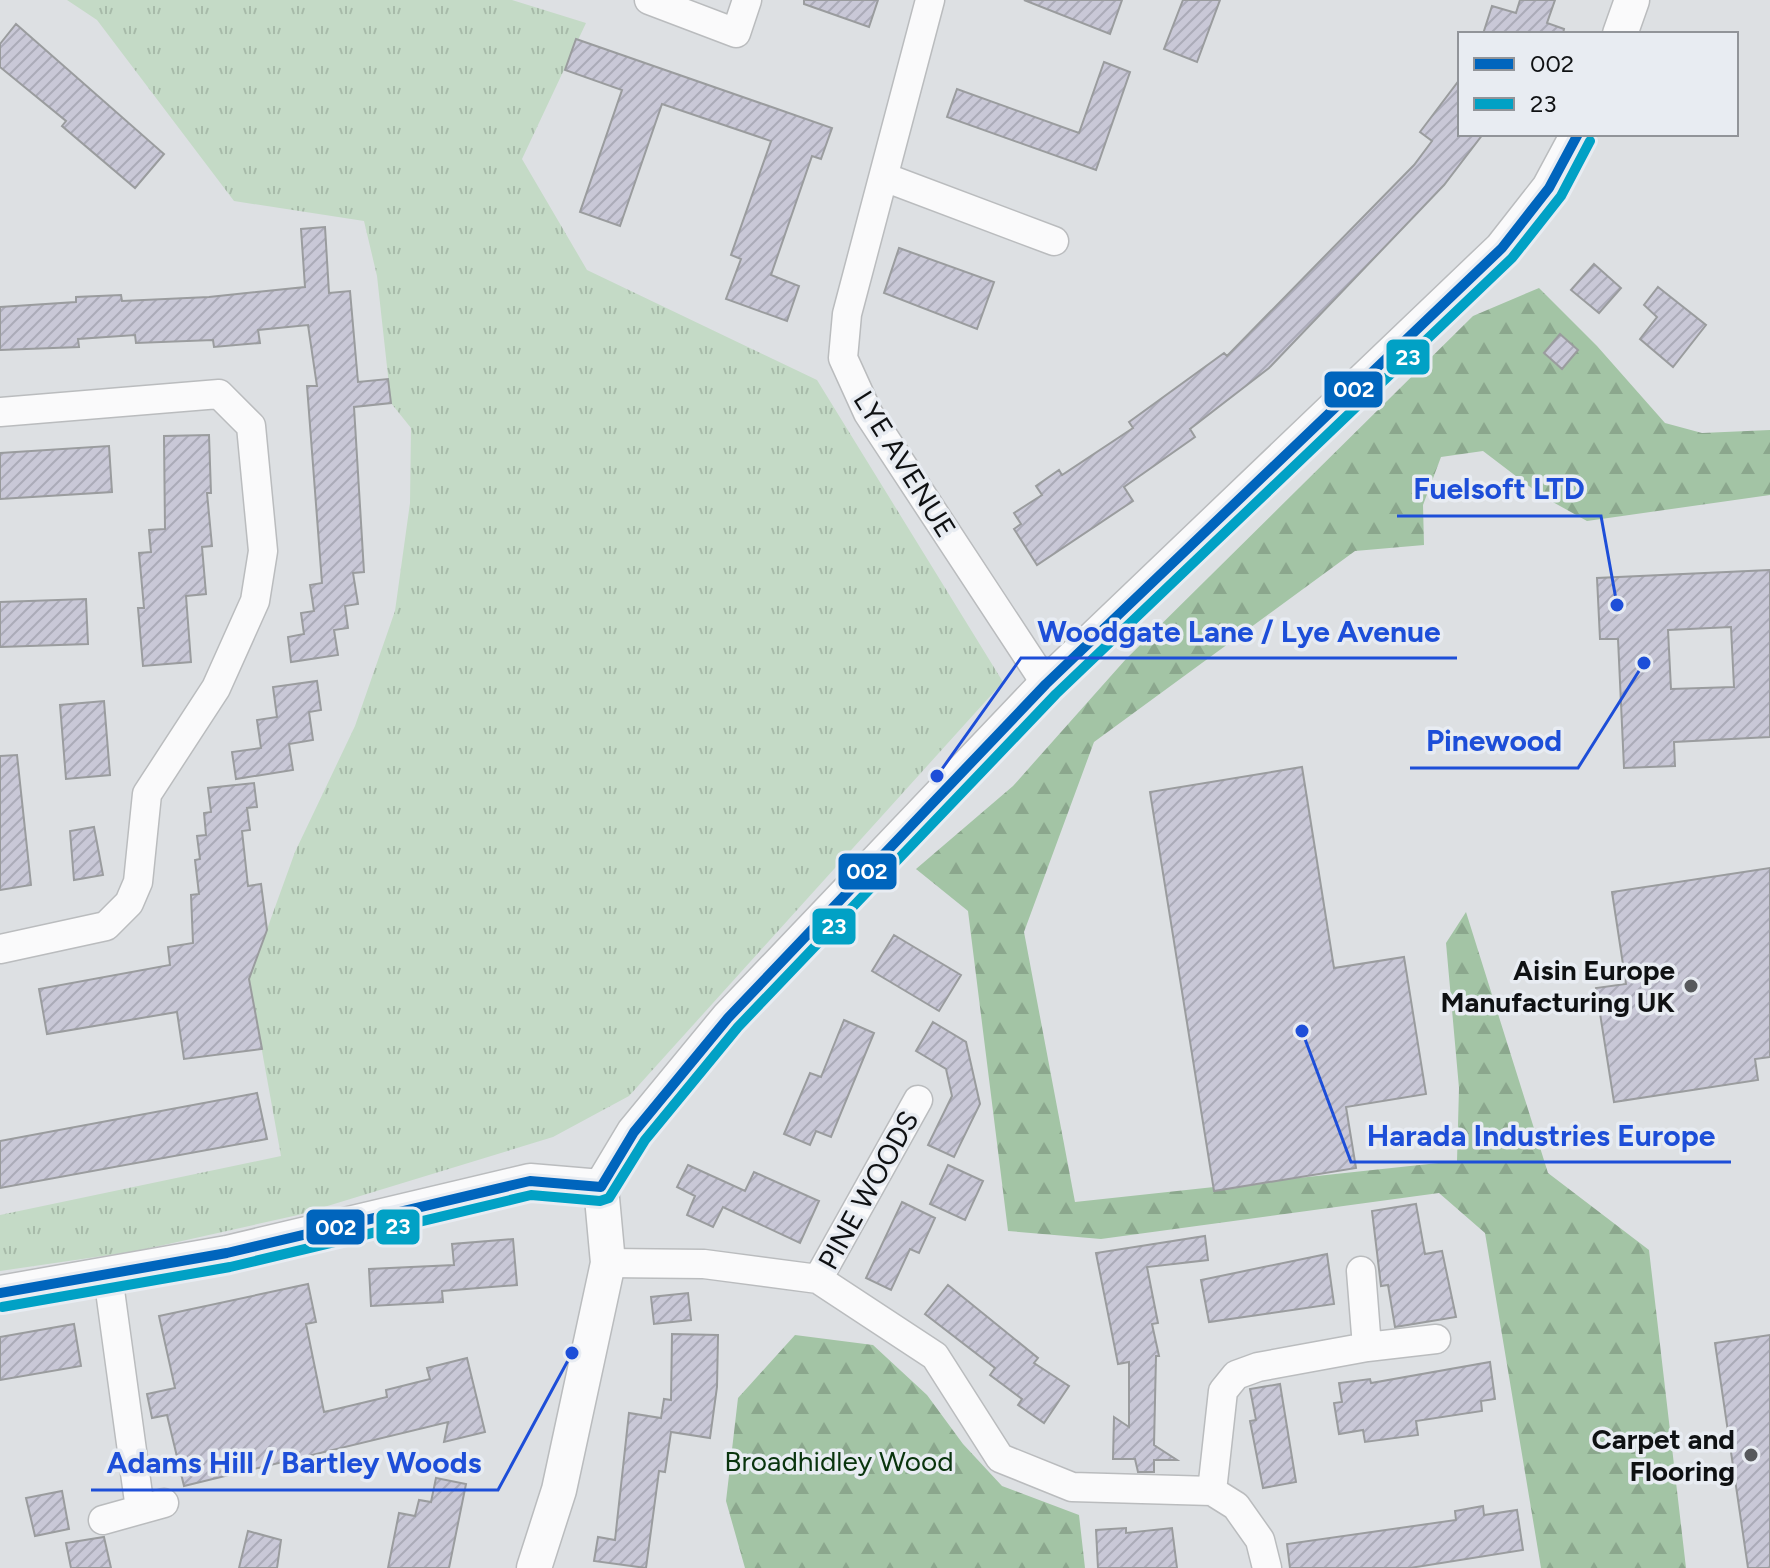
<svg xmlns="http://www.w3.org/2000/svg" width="1770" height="1568" font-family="Figtree,sans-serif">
	<defs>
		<pattern id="forest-firs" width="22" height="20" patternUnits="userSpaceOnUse" patternTransform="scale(2)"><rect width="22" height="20" fill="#a3c4a5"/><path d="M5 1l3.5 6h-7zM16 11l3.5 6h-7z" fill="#8ba78d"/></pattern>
		<pattern id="park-tufts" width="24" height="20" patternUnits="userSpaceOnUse" patternTransform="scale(2)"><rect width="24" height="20" fill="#c4dac6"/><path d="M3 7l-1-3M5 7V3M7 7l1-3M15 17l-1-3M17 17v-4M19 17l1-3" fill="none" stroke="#a7baa9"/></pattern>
		<pattern id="building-hatch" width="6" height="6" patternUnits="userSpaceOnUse" patternTransform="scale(2)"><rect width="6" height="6" fill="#c9c8d7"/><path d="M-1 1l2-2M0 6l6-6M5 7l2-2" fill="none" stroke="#ababb8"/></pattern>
	</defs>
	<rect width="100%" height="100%" fill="#dde0e3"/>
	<path fill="url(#forest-firs)" d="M1539 288 1597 346 1665 423 1702 433 1770 430V495L1587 521 1542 496 1483 451 1441 457 1423 505 1424 545 1355 551 1094 742 1024 932 1075 1202 1457 1161 1459 1088 1446 943 1466 912 1548 1173 1649 1250 1686 1568H1541L1485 1233 1439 1193 1101 1239 1008 1231 968 911 916 869 1013 786 1126 659 1473 316Z
		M795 1335 873 1345 927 1395 963 1444 1002 1486 1079 1515 1085 1568H745L726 1501 738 1398Z"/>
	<path fill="url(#park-tufts)" d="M67 0H512L586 23 522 159 587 270 817 380 1003 682 629 1096 553 1137 298 1215 137 1251 0 1271V1215L281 1156 249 979 295 852 355 726 395 611 410 503 411 428 391 403 377 276 364 221 234 201 97 20Z"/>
	<path fill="url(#building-hatch)" stroke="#9a9c9e" stroke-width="2" fill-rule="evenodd" d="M804 0H878L869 27 804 4Z
		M1024 0H1122L1110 34Z
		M1183 0H1220L1197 62 1164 49Z
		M1520 0H1555L1547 23 1564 29 1563 34H1483L1492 6 1516 13Z
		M16 24 164 154 135 188 62 126 66 121 0 67V44Z
		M576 39 832 128 821 159 812 156 771 275 799 286 787 321 726 299 741 259 731 255 771 141 662 104 620 226 580 212 622 90 565 70Z
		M1104 62 1130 72 1096 170 947 117 957 89 1079 133Z
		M1460 79V134H1483L1444 185 1269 368 1190 429 1195 437 1124 487 1133 501 1037 565 1014 529 1021 524 1014 513 1042 495 1036 486 1059 470 1062 475 1133 428 1129 422 1224 353 1227 356 1414 165 1432 141 1420 132Z
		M325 227 329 293 350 291 358 382 388 379 391 403 354 407 364 572 353 573 358 604 345 606 348 628 334 630 338 655 291 662 288 637 304 634 301 613 314 611 310 585 322 583 307 386H317L308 325 258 330 260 343 214 347 213 340 136 343 135 335 78 339 79 347 0 350V307L76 302V297L121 295 122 301 209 297 305 287 301 229Z
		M899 248 994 282 977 329 884 293Z
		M1594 264 1621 288 1599 313 1571 290Z
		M1658 287 1706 325 1673 367 1640 339 1657 317 1644 305Z
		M1560 334 1578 350 1562 369 1544 353Z
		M209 435 211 493H207L212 546 202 547 206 594 186 596 191 662 143 666 138 608H144L139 553 151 552 149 530 165 529 164 436Z
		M109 446 112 492 0 499V453Z
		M1770 570V737L1674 742 1675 766 1624 768 1618 639H1600L1597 578ZM1731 627 1734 687 1671 689 1668 630Z
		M86 599 88 644 0 647V602Z
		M317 681 321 710 309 712 313 740 289 744 293 770 236 779 232 752 261 748 257 720 277 717 273 687Z
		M104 701 110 775 66 779 60 705Z
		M17 755 31 885 0 890V756Z
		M1302 767 1334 968 1404 957 1426 1094 1346 1107 1356 1168 1214 1191 1150 792Z
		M254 783 257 807 247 808 250 830 242 831 248 886 261 884 267 930 249 979 262 1049 184 1059 177 1012 47 1034 39 989 170 965 168 947 193 943 191 895 199 894 195 860 200 859 197 836 206 835 204 813 211 812 208 788Z
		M94 827 103 875 74 880 70 831Z
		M1770 868V1057L1755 1059 1758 1080 1614 1102 1596 988 1626 984 1612 892Z
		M894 935 961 975 939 1011 872 971Z
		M844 1020 874 1033 831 1137 816 1131 810 1145 784 1134 810 1073 821 1077Z
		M933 1022 966 1042 980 1104 954 1157 928 1145 952 1096 946 1069 916 1051Z
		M257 1093 267 1139 0 1188V1141Z
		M688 1165 745 1191 754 1172 819 1201 800 1243 723 1207 713 1227 687 1215 695 1196 677 1187Z
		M948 1165 983 1181 965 1220 930 1204Z
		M902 1202 935 1218 919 1253 910 1249 891 1290 866 1278Z
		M1416 1204 1425 1254 1442 1251 1456 1317 1395 1327 1388 1285 1381 1286 1372 1211Z
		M1205 1236 1208 1260 1147 1267 1158 1323 1152 1324 1159 1356H1156L1154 1445 1177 1460H1154V1472H1138L1135 1459H1113L1114 1417 1129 1427V1362L1118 1364 1096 1253Z
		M513 1239 517 1285 442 1291 443 1302 371 1306 369 1269 454 1265 452 1244Z
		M1327 1254 1334 1304 1209 1322 1201 1280Z
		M308 1284 316 1322 306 1324 324 1412 387 1397 386 1390 430 1379 427 1368 467 1358 485 1432 444 1442 448 1422 184 1486 167 1415 152 1418 147 1394 175 1388 159 1316Z
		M948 1285 1038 1358 1034 1363 1069 1386 1044 1423 1018 1405 1022 1399 990 1375 995 1368 925 1314Z
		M688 1293 691 1320 654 1324 651 1297Z
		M74 1324 81 1366 0 1380V1337Z
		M672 1334 718 1335 717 1387 710 1438 671 1432 665 1472 659 1471 646 1568 594 1561 598 1537 615 1540 629 1413 661 1418 664 1399 671 1400Z
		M1770 1335V1568H1748L1715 1343Z
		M1490 1362 1495 1399 1481 1401 1482 1411 1416 1421 1418 1435 1365 1442 1363 1430 1339 1434 1334 1403 1342 1402 1339 1383 1370 1379 1371 1383Z
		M1280 1384 1296 1482 1263 1488 1250 1421 1256 1420 1250 1389Z
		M436 1478 466 1484 449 1568H388L399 1513 415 1516 419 1500 431 1502Z
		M62 1491 69 1529 35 1536 26 1498Z
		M1483 1506 1484 1515 1517 1510 1523 1550 1410 1568H1290L1287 1544 1456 1520 1455 1511Z
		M1126 1528V1533L1172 1528 1177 1568H1098L1096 1530Z
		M248 1531 281 1540 277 1568H239Z
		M104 1537 111 1568H71L66 1543Z"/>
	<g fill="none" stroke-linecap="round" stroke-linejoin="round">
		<g stroke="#babcbe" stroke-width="31">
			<path id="minor" d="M649 0 736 33 747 0
				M930 0 847 314 843 358 868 413 1046 684
				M884 177 1054 241
				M0 412 219 394 251 426 263 551 255 601 216 688 147 794 138 882 129 903 106 926 0 949
				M608 1263 704 1264 818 1279 935 1356 1000 1458 1072 1487 1212 1491 1236 1506 1260 1540 1267 1568
				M1361 1271 1367 1347
				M108 1276 140 1509
				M818 1279 918 1100
				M1212 1491 1223 1391 1236 1375 1258 1367 1367 1347 1436 1339
				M103 1520 164 1503"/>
		</g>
		<g stroke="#babcbe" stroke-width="37">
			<path id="tertiary" d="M1620 34 1632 0
				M601 1187 634 1132 728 1018 1046 684 1502 248 1549 188 1578 134
				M0 1293 227 1253 530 1181 601 1187
				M534 1568 559 1490 608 1263 601 1187"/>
		</g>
		<use href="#minor" stroke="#fafafb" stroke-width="28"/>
		<use href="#tertiary" stroke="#fafafb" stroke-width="34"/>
		<g stroke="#e8ecf2" stroke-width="16">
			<path id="bus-1" d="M0 1293 227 1253 530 1181 601 1187 634 1132 728 1018 1046 684 1502 248 1549 188 1578 134"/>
		</g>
		<g stroke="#e8ecf2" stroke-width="16">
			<path id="bus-2" d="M2 1307 230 1267 531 1195 600 1201 609 1198 645 1140 738 1027 1056 694 1512 258 1561 196 1590 141"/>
		</g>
		<use href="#bus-1" stroke="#0065bd" stroke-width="10"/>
		<use href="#bus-2" stroke="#01a1c5" stroke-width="10"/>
	</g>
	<g fill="#57595c" stroke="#e8ecf2" stroke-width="3">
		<circle cx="1691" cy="986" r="8"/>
		<circle cx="1751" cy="1455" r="8"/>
	</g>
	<g text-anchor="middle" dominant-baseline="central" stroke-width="7" stroke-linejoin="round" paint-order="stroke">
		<g font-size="28" fill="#0f1113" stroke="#e8ecf2">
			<text transform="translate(905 464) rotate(58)">LYE AVENUE</text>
			<text transform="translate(868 1190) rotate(-61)">PINE WOODS</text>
		</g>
		<g font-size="28" font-weight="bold" fill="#0f1113" stroke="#e8ecf2" text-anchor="end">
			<text x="1675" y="970">Aisin Europe<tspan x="1675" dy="32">Manufacturing UK</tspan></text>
			<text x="1735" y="1439">Carpet and<tspan x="1735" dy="32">Flooring</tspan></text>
		</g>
		<g font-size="28" fill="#09340d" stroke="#e8ecf2">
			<text x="839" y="1461">Broadhidley Wood</text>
		</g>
	</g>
	<path fill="none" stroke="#1d4ed8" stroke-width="3" d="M1617 605L1601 516H1397M937 776L1021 658H1457M1644 663L1578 768H1410M1302 1031L1351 1162H1731M572 1353L498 1490H91"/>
	<g fill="#1d4ed8" stroke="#e8ecf2" stroke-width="3">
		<circle cx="1617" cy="605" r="8"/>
		<circle cx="937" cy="776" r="8"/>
		<circle cx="1644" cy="663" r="8"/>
		<circle cx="1302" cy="1031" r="8"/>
		<circle cx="572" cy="1353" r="8"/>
	</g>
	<g font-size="30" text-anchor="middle" font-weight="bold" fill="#1d4ed8" stroke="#e8ecf2" stroke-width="7" stroke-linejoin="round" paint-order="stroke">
		<text x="1499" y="499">Fuelsoft LTD</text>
		<text x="1239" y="642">Woodgate Lane / Lye Avenue</text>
		<text x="1494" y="751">Pinewood</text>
		<text x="1541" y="1146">Harada Industries Europe</text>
		<text x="294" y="1473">Adams Hill / Bartley Woods</text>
	</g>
	<g stroke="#e8ecf2" stroke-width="3">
		<rect x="1385" y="338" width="46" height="38" rx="8" fill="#01a1c5"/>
		<rect x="1323" y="370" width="61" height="39" rx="8" fill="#0065bd"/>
		<rect x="837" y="852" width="61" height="39" rx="8" fill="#0065bd"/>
		<rect x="811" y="907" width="46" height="39" rx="8" fill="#01a1c5"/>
		<rect x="375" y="1208" width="46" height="38" rx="8" fill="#01a1c5"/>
		<rect x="305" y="1208" width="61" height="38" rx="8" fill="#0065bd"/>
	</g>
	<g font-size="22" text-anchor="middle" font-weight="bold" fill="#fff">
		<text x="1408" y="365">23</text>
		<text x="1354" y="397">002</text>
		<text x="867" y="879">002</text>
		<text x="834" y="934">23</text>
		<text x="398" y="1234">23</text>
		<text x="336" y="1235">002</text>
	</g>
	<rect x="1458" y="32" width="280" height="104" fill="#e8ecf2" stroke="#919499" stroke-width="2"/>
	<rect x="1474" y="58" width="40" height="12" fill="#0065bd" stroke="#919499" stroke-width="2"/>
	<text x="1530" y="72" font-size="24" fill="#0f1113">002</text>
	<rect x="1474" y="98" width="40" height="12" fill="#01a1c5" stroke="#919499" stroke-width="2"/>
	<text x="1530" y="112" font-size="24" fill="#0f1113">23</text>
</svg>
